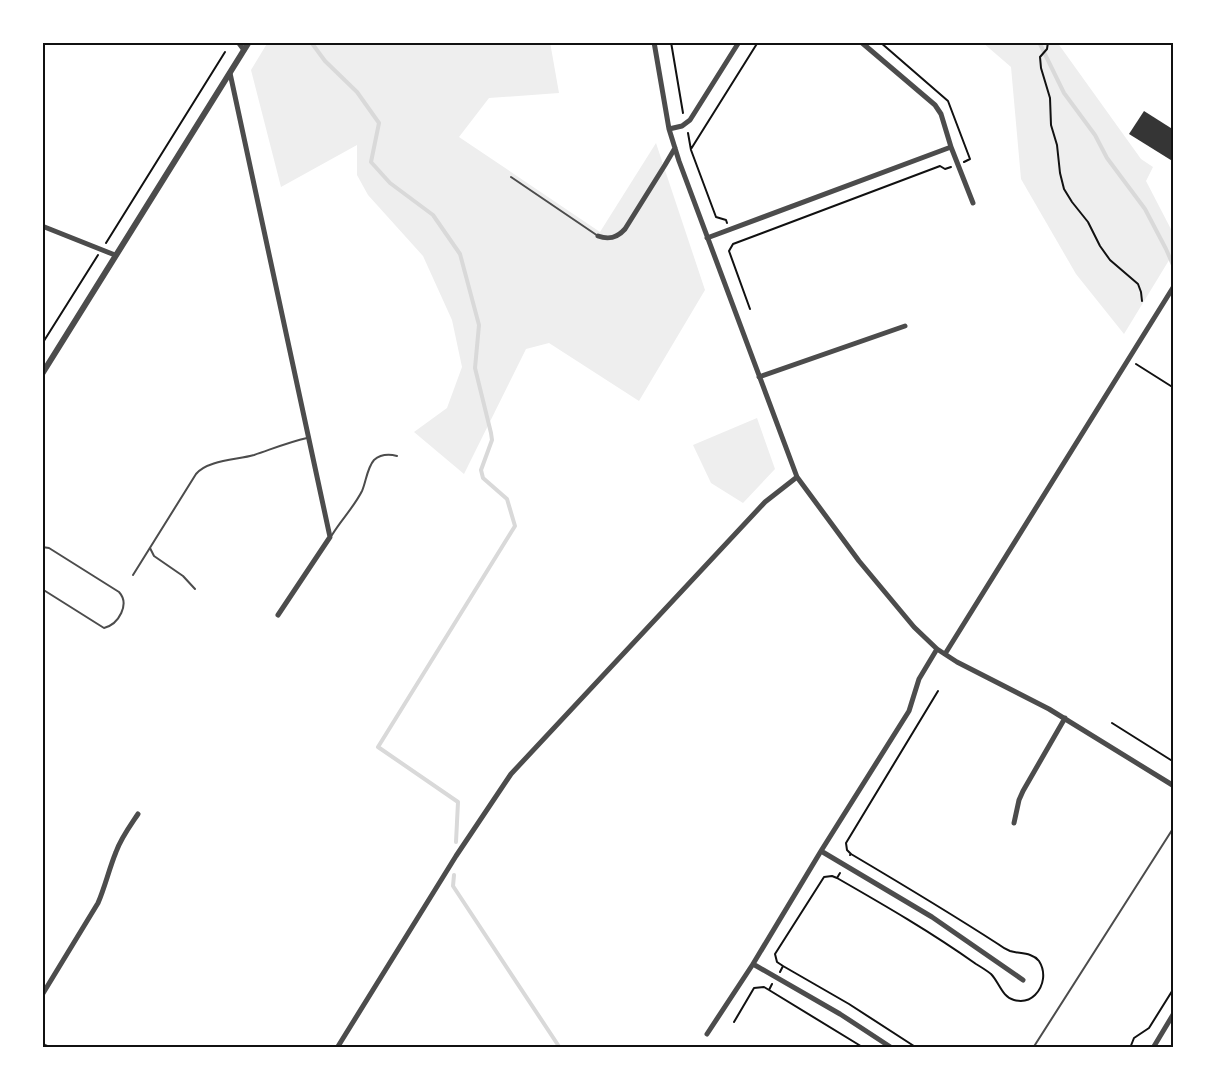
<svg xmlns="http://www.w3.org/2000/svg" width="1216" height="1090" font-family="'Libre Baskerville',serif">
	<rect width="100%" height="100%" fill="#fff"/>
	<path fill="#eee" d="M268 42H550L559 93 489 98 459 137 600 232 656 143 705 290 639 401 549 343 526 349 464 474 414 432 447 408 462 367 452 320 423 256 368 195 357 175V145L281 187 251 70Z
		M982 42H1057L1141 159 1153 167 1146 181 1174 235V252L1124 334 1076 274 1021 179 1011 67Z
		M757 418 775 469 743 503 711 483 693 445Z"/>
	<g fill="none" stroke-linecap="round" stroke-linejoin="round">
		<path stroke="#d9d9d9" stroke-width="4" d="M311 42 325 61 357 92 379 123 371 162 390 183 433 215 460 254 479 325 475 368 491 433 492 440 481 470 483 478 507 499 515 526 378 747 458 802 456 842
			M1039 42 1064 93 1095 135 1107 158 1145 209 1166 249 1173 265
			M454 875 453 886 560 1048"/>
	</g>
	<path fill="#353535" d="M1144 111 1174 130V162L1129 134Z"/>
	<g fill="none" stroke-linecap="round" stroke-linejoin="round">
		<path stroke="#111" stroke-width="2" d="M671 42 683 113
			M880 42 948 101 970 159 964 162
			M1048 42 1047 49 1040 57 1041 68 1050 98 1051 125 1057 145 1060 173 1064 189 1072 202 1088 222 1100 246 1110 260 1138 284 1141 292 1142 301
			M688 133 691 150 716 217 726 220 727 223
			M691 149 758 42
			M106 243 225 52
			M750 309 729 251 733 244 940 166 945 169 951 167
			M42 344 98 255
			M1136 364 1174 388
			M1112 723 1174 762
			M850 855 851 854 847 850 846 843 938 691
			M837 878C884 905 931 932 976 964 981 967 986 970 991 974 999 982 1002 997 1014 1000 1022 1002 1030 1000 1035 995 1044 986 1046 972 1039 961 1032 952 1019 954 1010 951 1005 949 1002 947 998 944 950 913 900 883 851 854
			M783 966 849 1004 917 1048
			M780 972 783 966 777 962 775 954 824 877 832 876 837 878 840 873
			M769 990 864 1048
			M734 1022 754 988 764 987 769 990 772 984
			M1130 1048 1134 1038 1149 1028 1174 988
			M1172 1048 1174 1042"/>
		<path stroke="#4c4c4c" stroke-width="2" d="M511 177 598 236
			M332 535C341 520 354 507 362 491 366 482 367 468 374 460 381 454 389 454 397 456
			M42 547 49 548 119 592C130 604 119 624 104 628L42 589
			M150 548 154 556 183 576 195 589
			M133 575 196 474C208 460 237 460 254 455 272 449 289 442 307 438
			M1033 1048 1174 827"/>
		<path stroke="#4c4c4c" stroke-width="5" d="M238 42 244 50
			M654 42 669 129 679 161 797 477 859 561 914 627 937 649 957 662 1049 709 1174 786
			M230 73 330 537 278 615
			M669 129 682 126 690 120 739 42
			M951 147 973 203
			M42 226 115 255
			M598 236C609 240 617 238 625 229L665 165 675 148
			M707 238 951 147 941 114 935 105 861 42
			M759 377 905 326
			M945 654 1174 286
			M1014 823 1019 800 1023 791 1065 718
			M821 851 932 917 1023 980
			M753 964 840 1014 892 1048
			M42 995 98 903C105 887 109 869 116 852 121 838 130 826 138 814
			M707 1034 753 964 821 851 909 711 919 679 937 649
			M42 1045 48 1048
			M337 1048 456 856 511 774 765 502 797 477
			M1153 1048 1174 1013"/>
		<path stroke="#4c4c4c" stroke-width="6" d="M42 374 249 42"/>
	</g>
	<rect width="1216" height="1090" fill="none" stroke="#ffffff" stroke-width="87"/>
	<rect x="44" y="44" width="1128" height="1002" fill="none" stroke="#111" stroke-width="2"/>
</svg>
